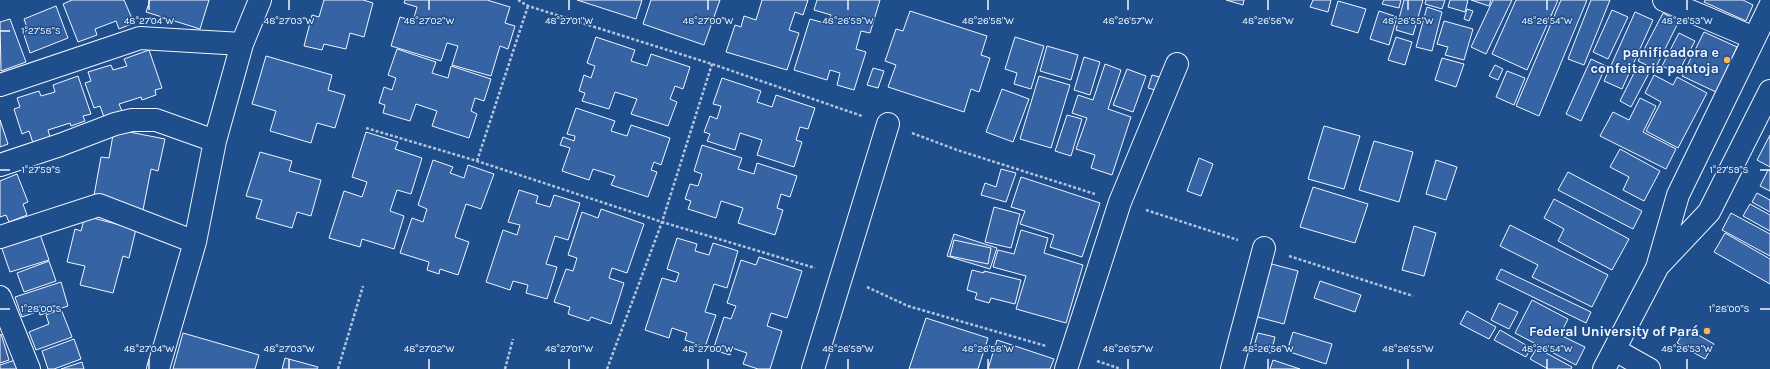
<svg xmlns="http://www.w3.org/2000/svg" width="1770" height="369" font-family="Karla,sans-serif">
	<rect width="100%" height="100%" fill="#1f4e8c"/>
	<path fill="#3563a3" stroke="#f2f6ff" d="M72 0H124L134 23 119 29 116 21 95 29 97 35 78 42 63 4Z
		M150 0H209L200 29 146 12Z
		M324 0H363L373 3 364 37 350 33 346 49 324 44 322 50 304 46 312 15 319 17Z
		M405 0H487L510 7 505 23 515 26 508 49 500 46 491 76 452 65 458 46 447 43 441 61 391 46 400 17 413 21 417 7 404 3Z
		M577 0H642L636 19Z
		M651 0H720L704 45 643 24Z
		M762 0H808L803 15 795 12 789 30 799 33 787 70 726 52 735 25 741 27 744 16 756 20Z
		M817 0H880L870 33 861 31 856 49 866 52 854 90 837 85 840 73 830 70 827 80 794 70 810 19 828 24 831 15 814 10Z
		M1226 0H1244L1243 5Z
		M1313 0H1331L1328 12 1310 7Z
		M1384 0H1401L1399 8 1382 4Z
		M1404 0H1423L1413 35 1396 30Z
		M1426 0H1445L1442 9 1425 4Z
		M1450 0H1468L1465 12 1448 7Z
		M1471 0H1491L1489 6Z
		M1493 0H1512L1486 54 1471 47Z
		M1516 0H1558L1527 70 1492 54Z
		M1561 0H1587L1539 116 1516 106Z
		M1591 0H1610L1584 65 1568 59Z
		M1705 0H1743L1753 5 1746 21 1704 2Z
		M1338 1 1366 9 1358 33 1331 25Z
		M56 6 68 38 30 53 23 32 28 30 24 19Z
		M1427 7 1442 12 1432 51 1416 47Z
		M1467 9 1473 11 1469 21 1464 19Z
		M1612 10 1628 17 1608 59 1593 52Z
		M910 11 987 36 981 55 990 58 979 92 971 89 964 112 888 87 896 65 885 61 896 29 903 31Z
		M1379 11 1397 17 1389 45 1370 39Z
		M1635 12 1653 20 1622 89 1604 81Z
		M1663 13 1679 21 1655 69 1638 61Z
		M10 19 26 62 1 71 0 22Z
		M1444 21 1473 29 1464 60 1445 55 1448 47 1437 44Z
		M1704 32 1737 47 1716 92 1682 76Z
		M1679 33 1695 41 1678 73 1662 66Z
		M596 37 635 50 631 61 647 66 651 54 690 67 683 89 675 86 670 99 677 102 668 126 631 114 637 99 615 92 609 109 582 101 585 93 579 91 584 75 591 78 595 66 587 63Z
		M1015 37 1044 46 1031 89 1014 84 1017 73 1005 69Z
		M1396 37 1412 42 1405 65 1388 60Z
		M1047 46 1078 55 1071 80 1040 71Z
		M397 49 436 62 432 73 448 78 451 66 491 79 484 101 475 98 471 111 477 114 469 138 432 126 437 111 416 104 410 121 383 113 385 105 379 103 384 87 392 90 396 78 388 75Z
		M149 50 162 88 155 90 156 95 142 100 141 97 119 104 122 111 104 117 100 106 94 108 85 83 91 81 88 72 111 65 113 70 127 66 124 59Z
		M266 56 332 75 328 90 345 95 335 128 317 123 311 143 270 131 276 111 252 104Z
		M1084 57 1100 62 1090 95 1074 90Z
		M1442 58 1464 64 1456 87 1435 80Z
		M1591 59 1606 66 1581 121 1566 114Z
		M1105 64 1121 70 1108 109 1131 117 1112 175 1091 168 1095 155 1076 149 1087 118 1072 113 1078 95 1093 100Z
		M1495 65 1503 69 1498 80 1489 76Z
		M1637 67 1649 73 1631 107 1620 101Z
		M873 68 884 71 878 88 867 85Z
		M1127 69 1146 76 1133 112 1113 105Z
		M1507 71 1525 78 1514 105 1496 97Z
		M1152 75 1166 79 1162 92 1148 88Z
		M1654 75 1673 85 1677 77 1707 93 1678 148 1646 131 1661 102 1645 93Z
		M78 76 91 114 83 116 85 121 71 126 70 123 48 130 50 137 33 143 29 131 22 134 14 109 20 107 17 98 39 91 41 96 55 92 53 85Z
		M1039 76 1070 85 1051 148 1020 139Z
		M722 78 761 91 757 102 772 107 776 95 815 108 808 129 800 127 796 140 802 142 794 167 757 155 762 140 740 133 735 150 707 141 710 134 704 132 710 116 717 119 721 106 713 104Z
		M1002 89 1029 99 1013 142 986 132Z
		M1640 98 1656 106 1643 132 1676 149 1666 169 1600 136 1613 112 1629 120Z
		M576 108 615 121 611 131 627 136 631 125 670 138 661 165 654 162 651 170 657 172 648 197 611 185 615 176 593 169 589 180 562 171 570 148 560 145 563 137 574 141 575 136 567 134Z
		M1067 115 1082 119 1071 156 1055 151Z
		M0 120 8 144 0 147Z
		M1324 126 1360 136 1344 189 1308 179Z
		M114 129 165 139 158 171 151 169 143 210 93 201 101 157 109 158Z
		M366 132 398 142 395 149 422 158 411 194 397 190 390 211 404 216 394 249 362 239 360 247 329 238 344 191 362 197 367 182 352 177Z
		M1770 135V167L1757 160Z
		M1374 141 1413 152 1399 202 1359 190Z
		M702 145 742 158 738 169 754 174 757 163 797 176 790 197 781 194 777 208 783 210 775 235 738 223 743 208 721 201 716 218 688 209 691 201 685 199 690 184 698 186 702 174 694 171Z
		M1620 149 1660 171 1644 201 1623 190 1629 177 1610 167Z
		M260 152 292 161 289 171 321 180 311 216 297 212 292 228 256 218 262 200 246 196Z
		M1199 158 1213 164 1201 196 1187 191Z
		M433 160 453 167 450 173 464 178 468 165 494 174 481 209 466 204 455 237 469 242 458 275 440 269 439 274 427 270 429 262 400 253 412 218 423 222 427 209 418 205Z
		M1436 160 1457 167 1446 200 1426 194Z
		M1001 169 1016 173 1006 202 981 195 985 183 996 187Z
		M1768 170 1770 171V191L1760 186Z
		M1568 172 1642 211 1633 229 1558 190Z
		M17 174 28 202 23 204 27 215 9 222 6 215 0 217V181Z
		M1021 177 1100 203 1082 257 1050 247 1054 235 1020 224 1025 211 1011 207Z
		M1313 187 1368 204 1355 243 1300 227Z
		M519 190 538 196 536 203 550 207 554 195 580 203 568 240 555 236 546 264 557 267 547 299 526 293 528 285 513 281 510 290 486 282 503 230 517 235 520 225 508 222Z
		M1757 193 1770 200V212L1752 202Z
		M1554 199 1629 239 1612 270 1558 241 1564 229 1544 218Z
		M1750 204 1770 215V231L1743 216Z
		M994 207 1020 214 1011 248 985 242Z
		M601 209 644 224 627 273 612 268 609 278 624 283 611 324 591 317 589 321 568 314 570 307 554 302 566 269 573 271 577 258 568 255 582 212 598 218Z
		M1731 213 1770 234V256L1722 230Z
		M85 216 136 229 129 258 123 256 113 293 80 285 85 266 67 262 75 229 81 231Z
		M1510 225 1608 275 1592 307 1532 277 1538 265 1500 246Z
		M1414 226 1436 233 1424 276 1402 270Z
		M1021 230 1048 238 1044 253 1083 265 1066 323 1016 309 1026 276 993 267 998 250 1014 254Z
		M1725 233 1770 259V284L1714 252Z
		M40 234 49 260 10 272 1 246Z
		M954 234 997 248 990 269 947 256Z
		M677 238 697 244 695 251 709 255 713 243 738 251 727 288 714 284 705 312 716 315 705 347 685 340 687 333 672 328 669 338 645 330 662 278 676 282 679 273 667 269Z
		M954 240 991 248 988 264 950 256Z
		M759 257 802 271 787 318 771 313 767 326 782 331 770 369H758L743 364 747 353 732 348 730 355 713 350 724 317 731 319 736 306 727 303 741 260 756 265Z
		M49 261 56 281 24 292 17 273Z
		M1268 263 1298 271 1284 324 1254 316Z
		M1501 269 1591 312 1586 323 1496 279Z
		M972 270 984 273V271L1021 280 1015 304 991 298 989 303 975 299 977 293 967 290Z
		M1320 281 1361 295 1355 312 1314 298Z
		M61 282 68 306 40 315 39 311 22 317 15 297Z
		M1532 300 1568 319 1560 335 1585 347 1576 365 1515 333Z
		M1499 303 1518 312 1509 329 1491 320Z
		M61 309 72 337 36 350 29 332 49 324 46 315Z
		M1467 311 1496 327 1489 339 1460 324Z
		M926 318 988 338 978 369H909Z
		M1686 328 1714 344 1705 359 1677 343Z
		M1500 330 1531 348 1526 357 1494 340Z
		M1293 332 1332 344 1326 364 1287 351Z
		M183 333 259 355 255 369H173Z
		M1258 333 1275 337 1271 353 1253 349Z
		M1 334 9 360 0 363V335Z
		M74 339 81 359 54 369H48L42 351Z
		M997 340 1054 359 1050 369H988Z
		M1537 348 1572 367 1571 369H1548L1530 359Z
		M285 358 318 367 317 369H282Z
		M15 360 18 369H0V365Z
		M1273 360 1300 369H1270Z
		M82 362 84 369H61Z"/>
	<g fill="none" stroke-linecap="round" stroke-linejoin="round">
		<g stroke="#f2f6ff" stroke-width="24">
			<path id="minor" d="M1664 0 1754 38
				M0 85 140 38 242 44
				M0 165 60 145 115 124 132 120H156L215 141
				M0 237 99 205 195 242
				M0 297 29 369
				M1615 350 1649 369
				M158 369 195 242 215 141 242 44 260 0
				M813 369 888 124
				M1066 369 1120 202 1177 64
				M1232 369 1264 248"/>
		</g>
		<g stroke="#f2f6ff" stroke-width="24">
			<path id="secondary" d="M1660 264 1709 212 1770 91
				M1604 369 1657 268 1678 195 1770 6"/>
		</g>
		<path stroke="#b3c4dc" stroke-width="2.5" stroke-dasharray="3 2" stroke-linecap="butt" d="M518 0 528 6 712 64 862 116
			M366 128 477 161 662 222 815 268
			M912 133 957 150 1095 194
			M477 161 528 6
			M1146 210 1238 240
			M1289 256 1413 296
			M867 287 908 306 1046 346
			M1097 361 1121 369
			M338 369 363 286
			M505 369 513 339
			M607 369 662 222 712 64"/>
		<use href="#minor" stroke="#1f4e8c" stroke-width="22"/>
		<use href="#secondary" stroke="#1f4e8c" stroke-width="22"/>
	</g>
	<path fill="none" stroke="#f2f6ff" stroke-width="1.5" d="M149 0V10M289 0V10M429 0V10M569 0V10M708 0V10M848 0V10M988 0V10M1128 0V10M1268 0V10M1408 0V10M1547 0V10M1687 0V10M0 31H10M0 170H10M1760 170H1770M0 309H10M1760 309H1770M149 359V369M289 359V369M429 359V369M569 359V369M708 359V369M848 359V369M988 359V369M1128 359V369M1268 359V369M1408 359V369M1547 359V369M1687 359V369"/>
	<g fill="#ffb74d" stroke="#1f4e8c" stroke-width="1.5">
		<circle cx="1727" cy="60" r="4"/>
		<circle cx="1707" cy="331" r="4"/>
	</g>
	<g text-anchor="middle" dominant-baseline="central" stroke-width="3" stroke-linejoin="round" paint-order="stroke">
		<g font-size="14" font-weight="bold" fill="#f2f6ff" stroke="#1f4e8c" text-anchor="end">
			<text x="1719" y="52">panificadora e<tspan x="1719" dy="16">confeitaria pantoja</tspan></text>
			<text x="1699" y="331">Federal University of Pará</text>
		</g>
	</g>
	<g font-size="10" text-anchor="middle" fill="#f2f6ff" stroke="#1f4e8c" stroke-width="3" stroke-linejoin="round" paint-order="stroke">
		<text x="149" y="24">48°27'04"W</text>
		<text x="289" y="24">48°27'03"W</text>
		<text x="429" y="24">48°27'02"W</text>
		<text x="569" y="24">48°27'01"W</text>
		<text x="708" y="24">48°27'00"W</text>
		<text x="848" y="24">48°26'59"W</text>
		<text x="988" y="24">48°26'58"W</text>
		<text x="1128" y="24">48°26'57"W</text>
		<text x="1268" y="24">48°26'56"W</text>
		<text x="1408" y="24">48°26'55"W</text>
		<text x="1547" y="24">48°26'54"W</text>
		<text x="1687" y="24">48°26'53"W</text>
		<text x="41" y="34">1°27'58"S</text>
		<text x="41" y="173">1°27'59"S</text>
		<text x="1729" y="173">1°27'59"S</text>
		<text x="41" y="312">1°28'00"S</text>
		<text x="1729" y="312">1°28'00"S</text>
		<text x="149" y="352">48°27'04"W</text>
		<text x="289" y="352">48°27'03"W</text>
		<text x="429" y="352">48°27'02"W</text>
		<text x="569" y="352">48°27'01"W</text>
		<text x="708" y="352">48°27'00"W</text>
		<text x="848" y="352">48°26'59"W</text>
		<text x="988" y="352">48°26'58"W</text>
		<text x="1128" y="352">48°26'57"W</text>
		<text x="1268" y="352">48°26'56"W</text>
		<text x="1408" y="352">48°26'55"W</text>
		<text x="1547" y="352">48°26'54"W</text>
		<text x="1687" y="352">48°26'53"W</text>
	</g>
</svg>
